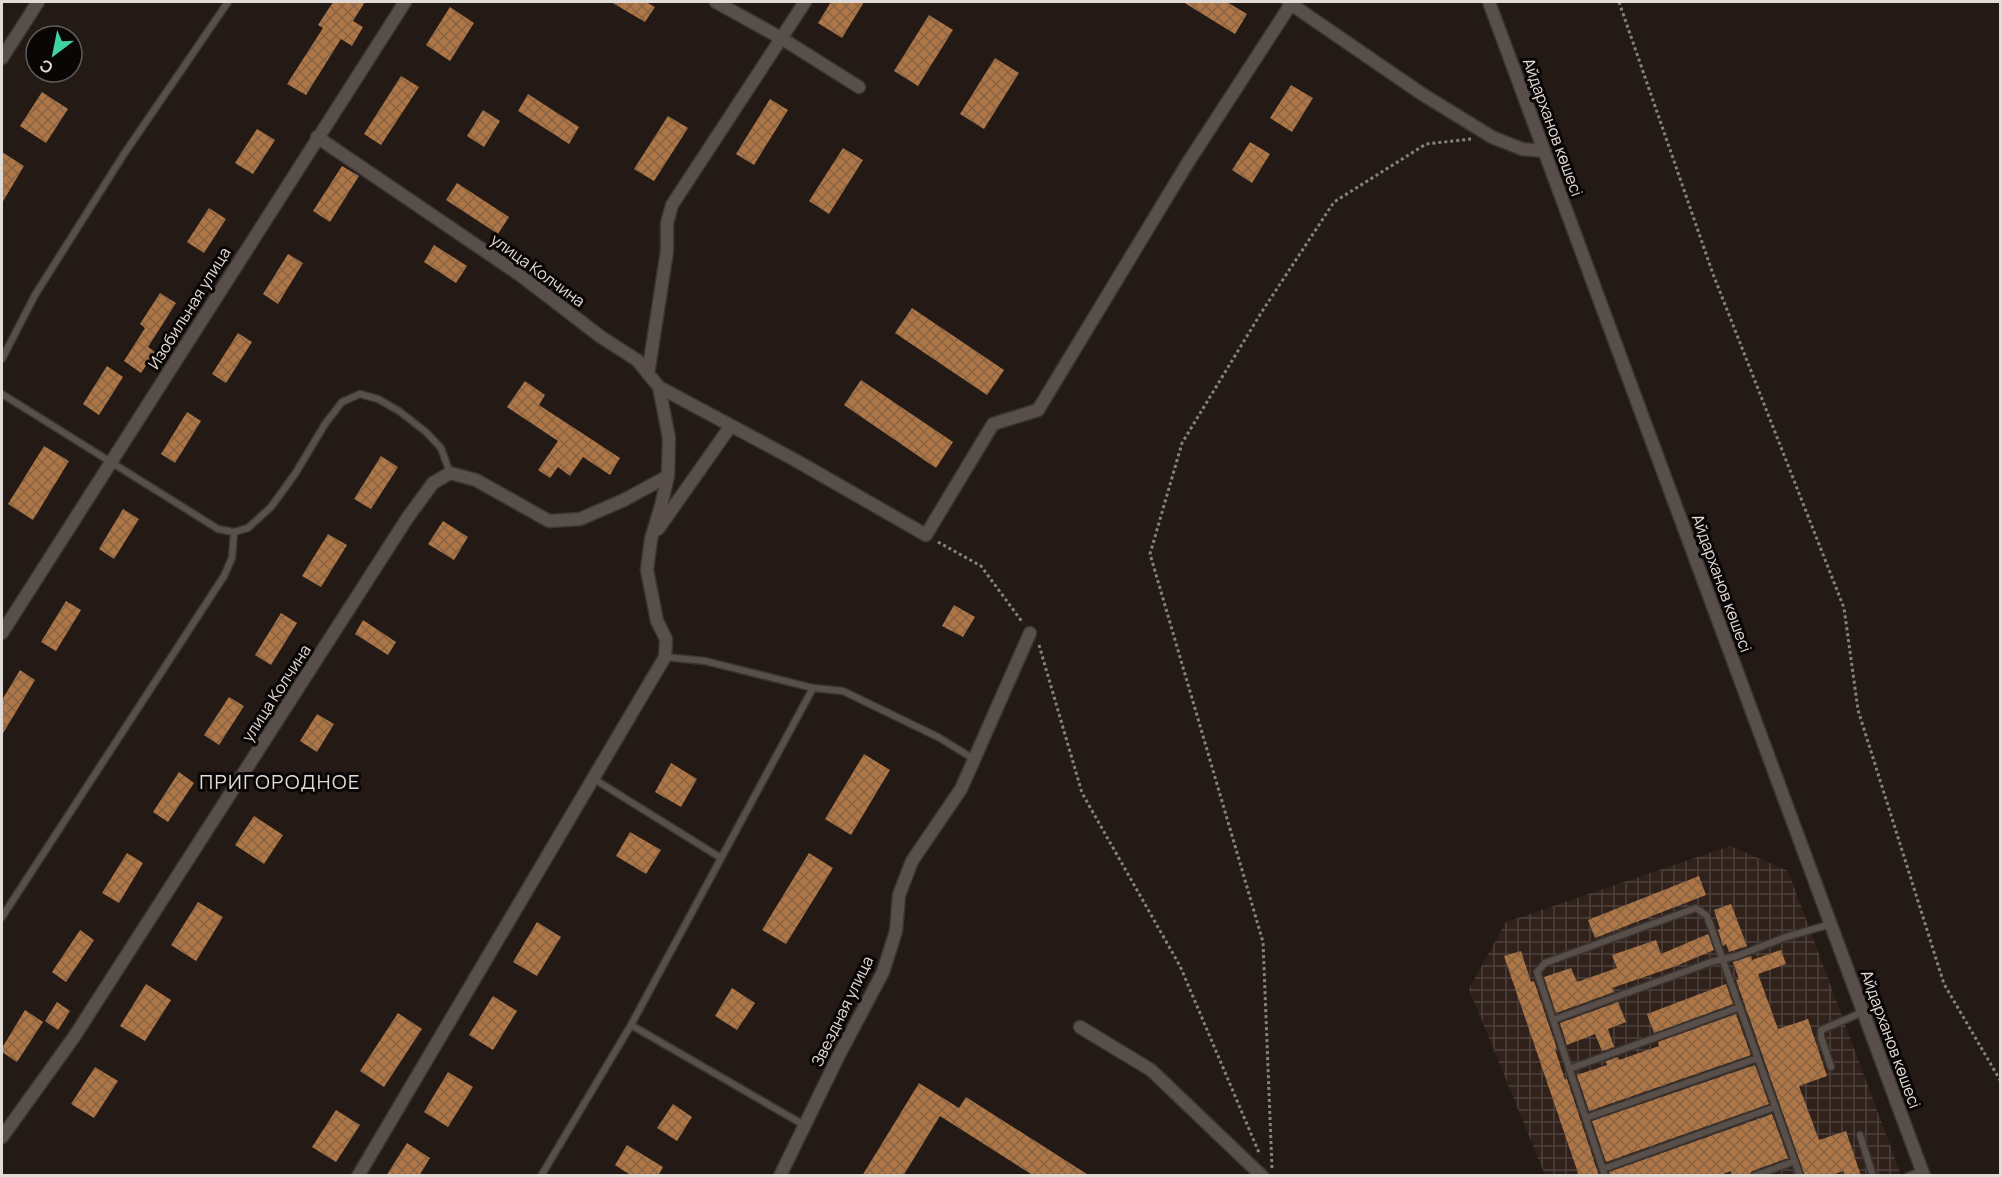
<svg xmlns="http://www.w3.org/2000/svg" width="2002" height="1177" font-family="Manrope,sans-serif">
	<defs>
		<pattern id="industrial-grid" width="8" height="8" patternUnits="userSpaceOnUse" patternTransform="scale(1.5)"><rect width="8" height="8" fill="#30221b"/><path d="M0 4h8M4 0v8" fill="none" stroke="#4e423c"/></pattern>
		<pattern id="building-cross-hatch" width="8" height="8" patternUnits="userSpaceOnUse" patternTransform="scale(1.5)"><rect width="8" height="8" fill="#ae7646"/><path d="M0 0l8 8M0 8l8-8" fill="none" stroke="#896444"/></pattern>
	</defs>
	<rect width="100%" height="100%" fill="#231a16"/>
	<path fill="url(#industrial-grid)" d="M1730 846 1788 871 1901 1175H1545L1469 989 1506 922Z"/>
	<path fill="url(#building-cross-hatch)" d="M333 2H365L353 21 363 27 352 46 341 39 306 95 287 84 323 28 318 25Z
		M611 2H646L655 7 645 22Z
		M831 2H864L842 38 818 23Z
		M1183 2H1227L1247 14 1235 34Z
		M450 7 474 23 450 61 426 45Z
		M929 15 953 30 918 86 894 71Z
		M995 58 1019 73 984 129 960 114Z
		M401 76 419 87 381 145 364 134Z
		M1291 85 1313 98 1292 132 1270 118Z
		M42 92 68 109 46 143 20 126Z
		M528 94 579 127 569 144 518 111Z
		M770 99 788 110 754 165 736 154Z
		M483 110 500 121 484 147 467 136Z
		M668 116 688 128 654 181 634 169Z
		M257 129 275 140 253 174 235 163Z
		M1250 142 1270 154 1252 183 1232 170Z
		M843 148 863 160 829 214 809 201Z
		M2 152 24 166 2 203Z
		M342 166 359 176 330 222 313 211Z
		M457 183 509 217 498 234 446 200Z
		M209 208 226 219 204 253 187 242Z
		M434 245 467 266 456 283 424 262Z
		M288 254 303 263 278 304 263 294Z
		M160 293 176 303 148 347 155 352 141 373 124 361 145 328 140 324Z
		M912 308 1004 370 987 395 895 333Z
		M238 333 252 342 226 383 212 374Z
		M107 366 123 377 99 415 83 404Z
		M861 380 953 442 936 468 844 405Z
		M525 381 545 395 539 405 620 458 610 475 583 457 570 476 558 467 550 478 538 470 558 441 507 407Z
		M187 412 201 421 175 463 161 454Z
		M44 446 69 461 33 520 8 504Z
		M381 456 398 467 371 509 354 499Z
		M123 509 139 519 114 559 99 549Z
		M443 521 468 537 454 560 428 544Z
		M328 534 347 545 321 587 302 576Z
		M66 601 81 610 56 651 41 642Z
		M954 605 975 617 963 637 942 626Z
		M281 613 297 623 271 665 255 655Z
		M363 620 396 642 388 655 355 634Z
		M20 670 35 680 2 735V700Z
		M229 697 244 706 219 745 204 735Z
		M317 714 334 724 317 752 300 741Z
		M864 754 890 770 851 835 825 819Z
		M671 763 697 779 681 807 655 792Z
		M179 772 194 783 168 822 153 812Z
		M254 816 283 835 264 864 235 845Z
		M630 832 661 850 646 874 616 856Z
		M127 853 143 863 119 903 102 893Z
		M809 853 833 868 786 944 762 930Z
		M1699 876 1706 895 1595 938 1588 920Z
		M198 902 223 917 196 961 171 945Z
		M1731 904 1747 946 1729 952 1726 944 1723 946 1718 930 1720 929 1714 910Z
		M537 922 561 937 537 976 513 962Z
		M80 930 94 940 66 982 52 972Z
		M1708 934 1714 950 1676 966 1612 988 1614 992 1556 1013 1544 977 1571 968 1577 982 1617 968 1612 955 1656 940 1661 954Z
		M1781 950 1786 964 1758 974 1778 1029 1808 1019 1827 1076 1799 1086 1819 1140 1846 1131 1861 1176H1845L1843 1171 1830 1176H1805L1736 980 1739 979 1733 962 1751 956 1752 960Z
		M1521 951 1531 982 1534 981 1557 1049H1555L1565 1080 1567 1079 1599 1176H1579L1504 956Z
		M146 984 171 1000 145 1041 120 1026Z
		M1726 984 1733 1004 1654 1033 1647 1014Z
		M732 988 755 1003 737 1030 715 1016Z
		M493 996 517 1011 493 1050 469 1035Z
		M57 1002 70 1011 58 1030 45 1021Z
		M1618 1002 1626 1022 1608 1029 1614 1047 1602 1051 1595 1034 1567 1045 1560 1023Z
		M25 1010 43 1022 17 1062 2 1052V1048Z
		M398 1013 422 1029 384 1087 360 1071Z
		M1736 1014 1751 1055 1589 1111 1577 1075 1607 1065 1606 1061 1618 1057 1619 1060 1659 1046 1658 1042Z
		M1755 1065 1769 1104 1606 1162 1592 1121Z
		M95 1067 118 1081 94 1118 71 1104Z
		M448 1072 473 1087 448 1127 424 1112Z
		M919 1083 959 1108 966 1097 1090 1176H1034L940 1116 903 1176H862Z
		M673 1104 692 1117 677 1141 657 1128Z
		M336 1110 360 1125 336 1162 312 1147Z
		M1772 1114 1788 1158 1752 1171 1749 1176H1731V1171L1718 1176H1610L1609 1172Z
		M407 1143 430 1158 419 1176H386Z
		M627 1145 663 1167 658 1176H632L615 1165Z"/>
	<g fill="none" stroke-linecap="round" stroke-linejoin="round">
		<g stroke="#3b3532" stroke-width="9">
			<path id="lane" d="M2 359 35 295 124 154 228 2
				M2 394 218 529 234 532 248 528 271 507 295 474 325 424 342 402 360 394 378 399 399 411 426 432 441 448 450 473
				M665 657 705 661 813 688 843 691 938 737 974 759
				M594 779 721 858
				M2 917 224 576 232 558 234 532
				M1553 1020 1711 962 1737 956 1786 937 1831 924
				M631 1025 804 1125
				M1831 1067 1821 1037V1030L1863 1012
				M1569 1069 1740 1007
				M1586 1118 1758 1058
				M1860 1135 1873 1176
				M1603 1169 1775 1107
				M541 1176 631 1025 813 688
				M1605 1176 1537 972 1545 963 1696 908 1707 916 1800 1176
				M1754 1176 1795 1161
				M1908 1176 1922 1171"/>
		</g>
		<g stroke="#3b3532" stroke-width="15">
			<path id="street" d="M716 2 781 38 859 87
				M1288 2 1422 94 1492 137 1522 149 1544 151
				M1489 2 1924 1176
				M2 58 38 2
				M317 137 520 275 601 337 637 360 659 387 669 438 668 476 661 506 651 539 647 570 657 621 666 639 665 657 358 1176
				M648 374 667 251V223L672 205 805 2
				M659 387 795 460 926 535 993 424 1038 410 1187 164 1291 4
				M658 529 730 427
				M2 633 405 2
				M1080 1027 1151 1070 1262 1176
				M2 1137 74 1037 408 517 433 483 450 473 476 480 549 521 580 519 624 500 668 476
				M780 1176 838 1057 883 972 896 931 899 895 912 861 961 789 1030 633"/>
		</g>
		<path stroke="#87807d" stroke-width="3" stroke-dasharray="3 3" stroke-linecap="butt" d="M1619 2 1713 274 1844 608 1858 710 1944 984 2000 1080
			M938 542 981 566 1023 623
			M1039 645 1082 793 1180 966 1260 1155
			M1272 1168 1263 942 1150 554 1182 443 1261 313 1334 202 1426 144 1471 139"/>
		<use href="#lane" stroke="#594f4a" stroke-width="6"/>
		<use href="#street" stroke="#594f4a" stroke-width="12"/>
	</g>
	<g text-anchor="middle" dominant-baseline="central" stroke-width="6" stroke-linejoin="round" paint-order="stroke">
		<g font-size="16" fill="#e2dcd9" stroke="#090605">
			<text transform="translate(1553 127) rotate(70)">Айдарханов көшесі</text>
			<text transform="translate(538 270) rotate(36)">улица Колчина</text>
			<text transform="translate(189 308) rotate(-58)">Изобильная улица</text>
			<text transform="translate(1722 583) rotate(70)">Айдарханов көшесі</text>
			<text transform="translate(276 693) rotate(-57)">улица Колчина</text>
			<text transform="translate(842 1011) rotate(-64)">Звездная улица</text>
			<text transform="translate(1891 1039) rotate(70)">Айдарханов көшесі</text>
		</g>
		<g font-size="20" letter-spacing="1.5" fill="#e2dcd9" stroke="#090605">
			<text x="280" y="781">ПРИГОРОДНОЕ</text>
		</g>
	</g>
	<rect width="2002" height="1177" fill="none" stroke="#e2dcd9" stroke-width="6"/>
	<g transform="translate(54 54) rotate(212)"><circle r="28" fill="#090605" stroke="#605c5a" stroke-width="1.5"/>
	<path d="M0-4.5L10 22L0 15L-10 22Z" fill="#3fd4a2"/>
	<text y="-9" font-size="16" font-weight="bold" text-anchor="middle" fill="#e2dcd9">С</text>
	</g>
</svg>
